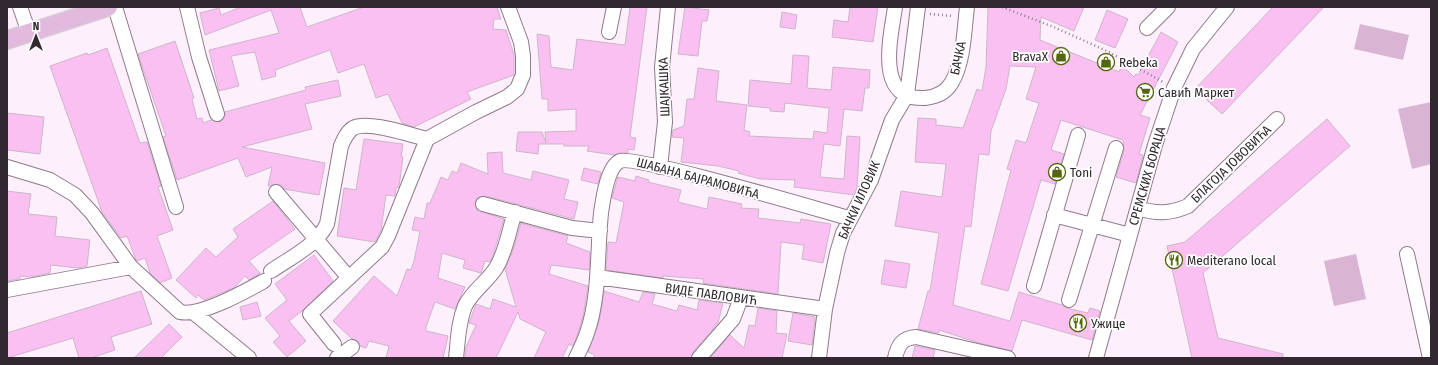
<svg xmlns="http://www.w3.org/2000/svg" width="1438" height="365" font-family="'Fira Sans Condensed',sans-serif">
	<rect width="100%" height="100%" fill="#feeffc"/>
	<path fill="#d9b5d3" d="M1360 24 1409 35 1403 60 1354 49Z
		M1431 102V164L1412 169 1398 109Z
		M1356 254 1366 299 1334 306 1324 261Z"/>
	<path fill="#f9c0f1" stroke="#ceb6ca" d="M241 7H300L307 27 364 7H497L501 19H494L493 29 506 30 514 55V75L467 92 471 99 414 127 402 123 388 94 376 98 364 64 338 73 330 50 275 70 276 76 262 80 255 52 231 56 239 86 219 91 209 50 279 33 271 10 205 35 200 13 219 8 221 15Z
		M630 7H647L630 137 636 138 634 150 628 149V153H620L614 155 587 151 589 146H564V144H539L538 154 516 151 518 132H542L546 143 545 132 576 131V109L548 111V99H542L537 34 549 36 551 67 573 70 577 39 625 45Z
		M685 7 709 10 707 21H702L698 56 678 54Z
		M850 7H878L873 42 832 37 834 20 848 22Z
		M988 7H1084L1074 31 1041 17 1040 40 1119 72 1122 65 1134 77 1136 74 1138 75 1161 32 1178 42 1140 115 1150 118 1139 154 1143 155 1136 183 1116 177 1124 151 1123 140 1061 120 1051 150 1064 154 1055 184 1041 180 1008 291 981 284 1011 170 1007 169 1016 140 1026 143 1039 103 1026 99 1036 67 1010 66 1006 89 991 131 989 155 979 154 971 227 965 226 953 305 1010 321 1019 292 1062 305 1067 308 1088 313 1090 308 1100 311 1092 340 1022 320 1012 351 979 343 939 330V333L918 329 928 291H930L939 233 895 226 901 191 942 197 946 164 915 162 918 118 936 119V125L963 128 977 89 982 91 986 67Z
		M1273 7H1324L1222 114 1195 89Z
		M1107 10 1128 19 1115 48 1095 40Z
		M782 12 797 15 795 29 780 27Z
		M175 41 194 98 192 99 197 119 202 118 203 123 211 120 220 122 225 116V112L306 90 305 87 338 80 341 96 305 104 312 129 242 147 325 163 319 195 284 189 278 184 268 186 272 167 246 177 238 158 177 180 163 137 166 136 138 54Z
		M107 48 140 143 147 142 161 186 158 187 173 230 157 236 172 278 160 283 150 273 145 258 137 261 136 260 127 236 121 238 102 212 50 66 87 53 88 55Z
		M793 55 809 56 807 88 831 90 833 67 870 70 869 88H865L862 111 844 109 840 146 824 144 820 177 844 179 847 136 860 137 857 188 854 195 794 187 795 180 760 179 738 173 739 171 718 166 681 162 684 138 672 137 673 130 684 126 687 99H694L698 68 719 71 716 101 747 105 744 130 750 132 749 136 813 139 814 131 827 133 829 108 785 103 784 112 770 111V108L748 106 750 80 791 84Z
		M7 113 44 117 40 154 7 150Z
		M1327 119 1350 146 1203 273 1218 338 1283 354V358H1192L1167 246 1185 242Z
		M364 139 403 144 401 157H403L399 187 396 188 395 196 386 195 381 230 375 242 337 236 344 188 356 190Z
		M502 152 503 173 531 180 533 171 569 180 564 199 578 202 574 219 485 196 477 198 475 202 477 210 504 219 494 252 490 262 485 261 481 273 463 268 465 260 442 253 438 278 465 287 455 309 435 302 426 327V331L448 336 443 358H386L389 346 369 341 366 348 360 346 359 342 352 339 333 321 374 276 397 296 407 269 411 270 414 261 420 231 412 230 415 217 424 219 427 203H430L441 177 448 180 452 171 457 173 461 163 488 174 487 153Z
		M584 168 601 172 598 184 581 180Z
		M636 176 649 180 648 182 681 190 678 202 707 209 709 197 742 204 741 208 759 209 758 218 800 223 801 219 831 224 823 263 802 259 804 245 781 242 778 294 703 283 704 279 663 276V278L606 270 608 242 616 243 624 202 612 198 617 180 618 177 635 181Z
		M7 191 31 194 28 214 57 217 55 236 90 240 87 266 78 268 51 265 50 273 31 277 20 276V279L7 281Z
		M273 201 295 229 249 261 260 273 257 275 249 280 245 276 234 288 204 300 198 295 196 298 176 280 206 248 216 257 238 237 233 229Z
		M521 223 568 236 566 243 590 252 589 270 551 265 549 274 588 286 583 317 577 336 573 346 569 344 562 358H534L546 332 520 319 518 312 496 358H465L466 347 476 325 469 323 476 304 490 309 493 299 516 307 505 269 513 250Z
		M314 255 333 281 302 311 289 321 306 341 287 357 273 342 280 336 265 318 287 300 275 284Z
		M885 260 910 264 906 288 881 284Z
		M141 291 152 324 111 337 115 350 91 358H79L73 338 7 358V333Z
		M604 291 639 302 643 292 655 294 652 304 677 311 679 305 697 310 699 300 723 303 718 323 693 352 691 358H593L595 355 588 352 599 321Z
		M257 302 261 316 243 320 240 307Z
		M758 308 777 311 776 333 787 334 782 358H710L730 335 744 348 749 325 755 326Z
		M793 313 815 317 812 345 788 341Z
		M169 324 182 337 161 358H134Z
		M915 346 935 350 933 358H912Z"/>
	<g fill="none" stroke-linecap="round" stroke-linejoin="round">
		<g stroke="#907a8d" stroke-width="16">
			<path id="minor" d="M20 7 29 33
				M115 7 176 207
				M187 7 199 57 217 114
				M895 7C891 37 874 101 925 98 936 97 946 93 952 82 964 61 964 31 967 7
				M1147 28 1168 7
				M609 32 614 7
				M7 167 50 180 75 195 92 213 131 267 180 312C200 317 246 291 264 281
				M660 167 665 122 662 67 668 7
				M276 192 349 278
				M483 204 572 228 600 231
				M1138 208C1156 214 1170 214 1188 206L1277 119
				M1054 215 1130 235
				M1407 254 1430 358
				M271 271C290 258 317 245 327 224L341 146C344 139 347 132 353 128 368 120 410 135 427 139
				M597 277 825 309
				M1034 286 1078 135
				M7 290 131 267
				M1069 300 1116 148
				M193 312 249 358
				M334 344 310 314 382 247 388 236 427 139 476 112 507 97 517 89 523 75V56L521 42 508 7
				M337 358 352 347
				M456 358C458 341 458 323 465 306 472 291 487 282 496 268 506 252 509 230 515 212
				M576 358C580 350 584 342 587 333 600 296 597 252 601 213 603 200 607 167 620 161 634 155 820 210 849 218
				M699 358 733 319 741 298
				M819 358 825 309 837 253 843 233 871 180 892 120 907 95 918 7
				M895 358C898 345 902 338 916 337L1008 358
				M1096 358 1155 145 1174 88 1193 49 1227 7"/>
		</g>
		<g stroke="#d6d4d6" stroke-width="20">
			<path id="major" d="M7 40 108 7"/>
		</g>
		<path stroke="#8f838d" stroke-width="2.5" stroke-dasharray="1 3" stroke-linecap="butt" d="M1002 7 1056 28 1109 52 1163 82
			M930 14 953 16"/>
		<use href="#minor" stroke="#fff" stroke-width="14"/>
		<use href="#major" stroke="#e2badd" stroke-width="18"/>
	</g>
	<defs>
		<g id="shop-ring" transform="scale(0.9)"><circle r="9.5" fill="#fff" stroke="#546611" stroke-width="1.5"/><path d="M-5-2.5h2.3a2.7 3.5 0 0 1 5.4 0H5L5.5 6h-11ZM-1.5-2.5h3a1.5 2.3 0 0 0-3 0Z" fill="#546611"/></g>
		<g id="supermarket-ring" transform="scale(0.9)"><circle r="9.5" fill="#fff" stroke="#546611" stroke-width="1.5"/><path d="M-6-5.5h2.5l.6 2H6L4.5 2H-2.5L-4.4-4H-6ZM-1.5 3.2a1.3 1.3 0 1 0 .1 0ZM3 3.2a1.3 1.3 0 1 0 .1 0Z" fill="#546611"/></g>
		<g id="restaurant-ring" transform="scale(0.9)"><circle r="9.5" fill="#fff" stroke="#546611" stroke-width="1.5"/><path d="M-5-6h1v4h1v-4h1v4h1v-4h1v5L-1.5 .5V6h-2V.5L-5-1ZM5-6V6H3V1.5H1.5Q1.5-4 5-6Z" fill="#546611"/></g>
	</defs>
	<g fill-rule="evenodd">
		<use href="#shop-ring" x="1061" y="56"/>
		<use href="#shop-ring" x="1106" y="62"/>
		<use href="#supermarket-ring" x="1145" y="92"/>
		<use href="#shop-ring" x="1057" y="172"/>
		<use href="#restaurant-ring" x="1174" y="260"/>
		<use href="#restaurant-ring" x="1078" y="323"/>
	</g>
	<g text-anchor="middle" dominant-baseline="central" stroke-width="3.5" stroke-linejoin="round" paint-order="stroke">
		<g font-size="13" fill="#312830" stroke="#fff" text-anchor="start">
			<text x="1048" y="56" text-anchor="end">BravaX</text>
			<text x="1119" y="62">Rebeka</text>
			<text x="1158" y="92">Савић Маркет</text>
			<text x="1070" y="172">Toni</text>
			<text x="1187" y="260">Mediterano local</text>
			<text x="1091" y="323">Ужице</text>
		</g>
		<g font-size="13" fill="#312830" stroke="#fff">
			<text transform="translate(958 58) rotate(-78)">БАЧКА</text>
			<text transform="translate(664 87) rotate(-92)">ШАЈКАШКА</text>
			<text transform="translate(1231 164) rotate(-44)">БЛАГОЈА ЈОВОВИЋА</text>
			<text transform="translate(1147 176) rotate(-74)">СРЕМСКИХ БОРАЦА</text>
			<text transform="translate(698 178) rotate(15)">ШАБАНА БАЈРАМОВИЋА</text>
			<text transform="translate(859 200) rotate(-66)">БАЧКИ ИЛОВИК</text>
			<text transform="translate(711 294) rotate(8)">ВИДЕ ПАВЛОВИЋ</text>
		</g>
	</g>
	<rect width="1438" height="365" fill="none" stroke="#312830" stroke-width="16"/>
	<g transform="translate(36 36)" stroke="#ffffff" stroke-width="3" paint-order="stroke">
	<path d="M0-3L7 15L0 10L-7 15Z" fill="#312830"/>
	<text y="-6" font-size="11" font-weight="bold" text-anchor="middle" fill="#312830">N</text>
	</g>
</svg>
